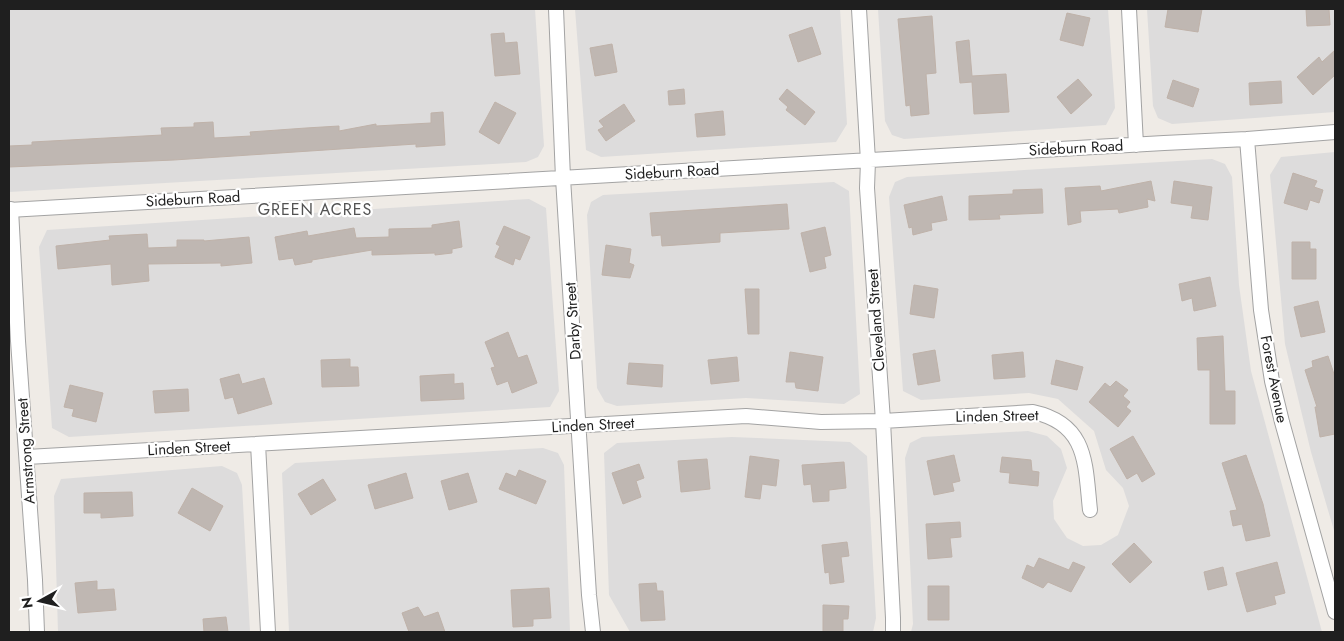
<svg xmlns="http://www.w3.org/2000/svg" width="1344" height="641" font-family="Jost,sans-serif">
	<rect width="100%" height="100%" fill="#efebe6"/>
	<path fill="#dddcdc" d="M9 9H535L544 146 538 157 526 162 9 192Z
		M575 9H840L847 124 836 142 601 157 586 150Z
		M878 9H1108L1115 108 1106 125 904 139 892 135 885 121Z
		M1147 9H1335V112L1172 124 1158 118 1153 106Z
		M1335 152V534L1311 452 1285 344 1270 175 1281 157Z
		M1212 159 1225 164 1232 177 1239 285 1251 371 1322 632H911L913 624 905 458 910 443 922 437 1028 431 1047 436 1061 449 1067 468 1053 501 1054 519 1067 538 1083 546 1101 545 1118 535 1129 506 1123 488 1106 470 1094 431 1058 399 1029 393 921 400 903 391 889 197 895 182 907 177Z
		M834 182 849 191 860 394 844 404 746 398 617 406 605 402 597 388 587 215 591 202 603 195Z
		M529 199 546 208 559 391 550 407 69 437 52 428 39 247 47 230Z
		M732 437 850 442 867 456 876 618 873 632H630L609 595 604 453 617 443Z
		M543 448 558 453 564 465 570 632H289L282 473 295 463Z
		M222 466 237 473 242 485 250 632H58L54 496 61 479Z"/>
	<path fill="#bfb7b2" stroke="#bfb2a9" d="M1168 9H1202L1198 32 1165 27Z
		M1306 9H1329L1330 25 1307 26Z
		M1067 13 1090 18 1083 46 1060 40Z
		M932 16 936 73 926 74 929 114 911 116 910 105 906 106 898 19Z
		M812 27 821 54 798 62 789 35Z
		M504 33 505 43 517 42 520 74 495 76 491 34Z
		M969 40 972 76 1006 74 1009 112 974 114 972 82 960 83 956 42Z
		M612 44 617 72 595 76 590 48Z
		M1335 50V75L1313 95 1297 77 1319 57 1322 62Z
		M1078 79 1092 95 1071 114 1057 97Z
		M1173 80 1199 89 1193 107 1167 98Z
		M1281 81 1282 103 1250 105 1249 83Z
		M684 89 685 104 669 105 668 91Z
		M787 89 815 112 805 125 786 110 788 107 779 99Z
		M495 102 516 113 499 144 479 132Z
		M624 104 635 121 606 141 598 130 604 127 599 121Z
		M723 111 725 135 697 137 695 114Z
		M443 112 445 145 416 147V144L174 160 9 167V146L32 145V142L162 135 161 128 194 127V123L213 122 214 138 251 136 250 132 306 128 339 126V131L376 124V126L431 123V113Z
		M1293 173 1317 181 1314 187 1323 190 1319 203 1310 200 1307 210 1284 203Z
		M1151 181 1155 201 1147 199 1148 207 1119 213 1118 209 1080 211 1081 222 1068 225 1065 188 1100 186 1101 191Z
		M1174 181 1212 187 1208 220 1191 218 1193 206 1171 203Z
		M1042 189 1043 213 999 215 1000 219 969 220V196L1013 194V190Z
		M942 196 947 220 931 223 932 230 913 235 912 227 909 228 904 205Z
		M787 204 789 229 720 233V242L662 246 661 235 652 236 650 213Z
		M459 221 462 247 452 249V253L435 255V253L372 255V250L312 260V262L295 265 293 258 279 260 275 237 307 231 308 236 354 228 356 238 389 237V229L432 228V225Z
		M504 226 530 237 520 260 515 258 513 265 495 257 500 246 496 244Z
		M825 227 831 255 824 257 826 268 810 272 801 233Z
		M147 234 148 248 177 247V240H204V241L249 237 252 263 221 266V263L148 264 149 281 112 285 111 264 58 269 56 246 110 240 109 236Z
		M1292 242H1310V249H1316V279H1292Z
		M606 245 631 249 629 263 634 265 630 278 602 275Z
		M1210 277 1216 306 1194 311 1192 298 1182 301 1179 284Z
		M914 285 938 289 934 318 910 314Z
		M745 289H759V334H748Z
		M1318 301 1325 332 1301 337 1294 307Z
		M508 332 518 358 527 355 537 383 512 393 508 381 497 385 491 368 495 367 485 342Z
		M1223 336 1225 391H1235V424H1210V370H1198L1197 338Z
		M935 350 940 381 918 385 913 354Z
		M790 352 823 357 818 391 796 388 795 382H786Z
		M1023 352 1025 377 994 379 992 355Z
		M1328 356 1335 377V434L1320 437 1315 407H1317L1305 370 1313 367 1312 361Z
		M737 357 739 381 711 384 708 360Z
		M350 359V367H358L359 386 322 387 321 360Z
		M1056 360 1083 367 1077 390 1051 384Z
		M629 363 663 365 662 387 627 384Z
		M239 374 242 384 264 378 272 404 238 414 233 397 225 399 220 379Z
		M454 374V384L463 383 464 399 421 401 420 376Z
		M1116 381 1128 390 1123 396 1130 402 1126 407 1131 411 1118 427 1089 402 1105 383 1110 387Z
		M70 385 103 393 96 422 72 416 74 409 64 407Z
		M188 389 189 411 155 413 153 391Z
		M1133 436 1155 474 1142 482 1137 473 1127 479 1110 449Z
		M954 455 960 481 952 483 954 491 934 495 927 461Z
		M1246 455 1263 504 1270 536 1246 541 1242 524 1233 526 1230 511 1237 510 1222 463Z
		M750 456 779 460 776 486 762 484 760 499 745 497Z
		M1002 457 1031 460 1032 471 1039 472 1038 486 1009 483 1010 473 1000 472Z
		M707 459 710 489 681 492 678 461Z
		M844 462 846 488 829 490V501L813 502 811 484 804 485 802 465Z
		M639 464 644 478 636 481 641 497 623 504 612 473Z
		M519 470 546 481 536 504 499 489 506 473 516 477Z
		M406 473 413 498 375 509 368 485Z
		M468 473 477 502 449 510 441 481Z
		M323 479 336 500 311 515 298 494Z
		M192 488 223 506 210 531 178 513Z
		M132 492 133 516 101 518V513H84V493Z
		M960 522 961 537 950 538 952 557 928 559 926 524Z
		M847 542 849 556 841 557 844 582 830 584 829 572 825 573 822 545Z
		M1134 543 1152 562 1130 583 1112 564Z
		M1039 558 1069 570 1073 562 1085 567 1071 592 1048 582 1043 588 1022 578 1027 565 1034 568Z
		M1277 562 1285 593 1274 596 1276 604 1247 612 1236 573Z
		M1223 567 1227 585 1208 590 1204 572Z
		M97 581V590L114 589 116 610 78 613 75 583Z
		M656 583 657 591H663L665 620 641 621 639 584Z
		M928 586H949V620H928Z
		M549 588 551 618 533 619V626L513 627 511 590Z
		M823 605 849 606 848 619H843V632H823Z
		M418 607 424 617 438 612 445 632H409L402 613Z
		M226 617 228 632H204L203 619Z"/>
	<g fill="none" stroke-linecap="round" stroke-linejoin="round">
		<g stroke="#a3a3a3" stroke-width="16">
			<path id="minor" d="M556 9 563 178 589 595 593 632
				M859 9 868 161 867 188 883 421 893 618V632
				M1129 9 1136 145
				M1247 139 1261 310 1272 381 1282 422 1335 612
				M11 209 18 341 35 580 37 632
				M9 210 1164 143 1247 139 1335 132
				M258 444 268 632
				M27 457 746 416 821 422 883 421 1033 412C1088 424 1085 464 1090 510"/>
		</g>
		<use href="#minor" stroke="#fff" stroke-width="14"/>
	</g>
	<g text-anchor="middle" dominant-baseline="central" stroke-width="4.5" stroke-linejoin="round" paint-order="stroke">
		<g font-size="15" fill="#1f1f1f" stroke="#fff">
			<text transform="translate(1076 148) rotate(-3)">Sideburn Road</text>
			<text transform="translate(672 172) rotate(-3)">Sideburn Road</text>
			<text transform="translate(193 199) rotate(-3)">Sideburn Road</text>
			<text transform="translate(876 320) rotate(-94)">Cleveland Street</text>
			<text transform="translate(573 321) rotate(-94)">Darby Street</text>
			<text transform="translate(1274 379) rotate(79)">Forest Avenue</text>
			<text transform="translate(997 416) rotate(-1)">Linden Street</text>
			<text transform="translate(593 425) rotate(-3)">Linden Street</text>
			<text transform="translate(189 448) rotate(-3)">Linden Street</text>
			<text transform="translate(26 451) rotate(-94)">Armstrong Street</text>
		</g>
		<g font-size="16" letter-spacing="1" fill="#525252" stroke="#fff">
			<text x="315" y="209">GREEN ACRES</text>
		</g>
	</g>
	<rect width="1344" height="641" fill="none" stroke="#1f1f1f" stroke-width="20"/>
	<g transform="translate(40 601) rotate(262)" stroke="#ffffff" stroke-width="4" paint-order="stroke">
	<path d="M0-4L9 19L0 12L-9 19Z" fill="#1f1f1f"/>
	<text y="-8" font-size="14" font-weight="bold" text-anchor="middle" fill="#1f1f1f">N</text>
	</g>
</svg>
